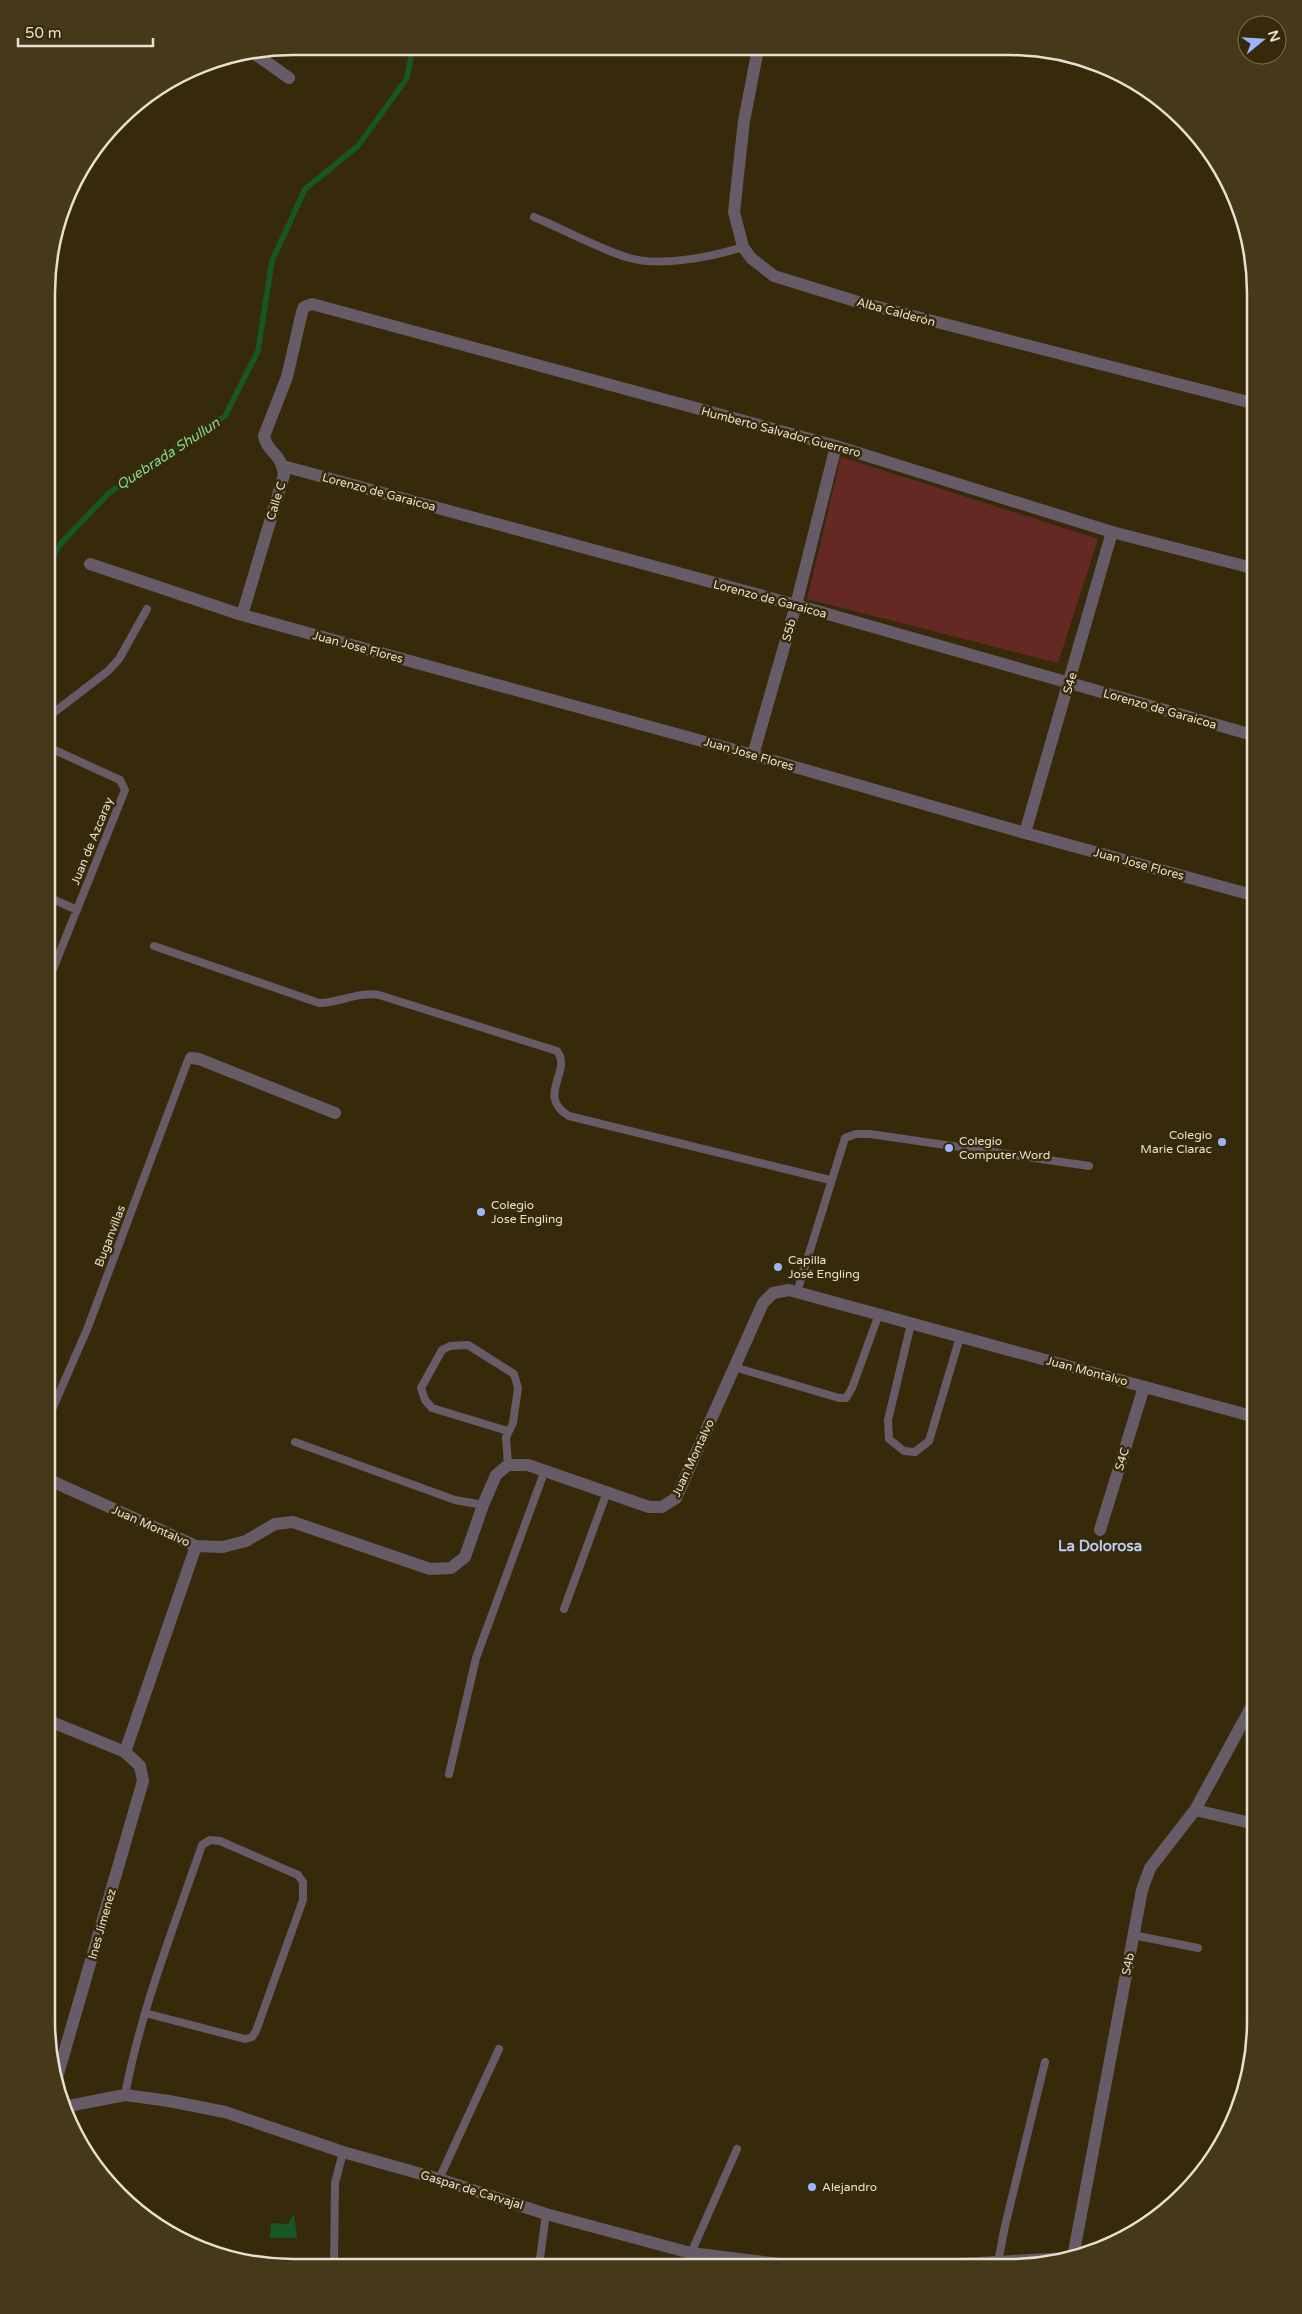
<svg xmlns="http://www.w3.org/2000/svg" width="1302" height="2314" font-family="'Varela Round',sans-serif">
	<rect width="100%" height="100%" fill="#372a0a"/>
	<path fill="#652924" d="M841 457 1098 539 1058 663 807 599Z"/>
	<path fill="#175625" d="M294 2214 297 2238H270L271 2223 288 2224Z"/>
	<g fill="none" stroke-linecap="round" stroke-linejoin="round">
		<path stroke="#175625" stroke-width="5.5" d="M48 565 62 542 110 492 225 416 258 351 272 261 305 189 358 146 407 78 413 47"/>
		<path stroke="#665b66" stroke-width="8" d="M534 217C563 229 599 249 629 258 661 267 711 257 743 247
			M48 717 108 671 119 659 147 609
			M48 897 77 910
			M154 946 319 1003C339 1003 359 991 379 995L557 1051C573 1071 535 1096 569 1116L830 1180
			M47 984 125 790 120 780 48 747
			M797 1292 845 1138 856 1134H870L1089 1166
			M911 1324 888 1420 889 1439 904 1451 915 1452 929 1441 960 1337
			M734 1367 839 1398H846L852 1388 879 1314
			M47 1421 88 1327 188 1060 191 1058
			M508 1431 432 1408 425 1400 421 1388 442 1350 450 1346 468 1345 514 1374 518 1388 513 1423 506 1437 508 1465
			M295 1442 455 1500 483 1505
			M564 1609 607 1492
			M449 1774 476 1658 545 1470
			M1133 1935 1198 1948
			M125 2095C141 2009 174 1927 202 1845L210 1840 220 1841 298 1875 303 1882V1900L256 2031 252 2037 245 2039 145 2013
			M439 2179 499 2049
			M691 2253 737 2149
			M998 2262 1005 2226 1045 2062
			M334 2266 335 2183 343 2152
			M539 2266 546 2214"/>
		<path stroke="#665b66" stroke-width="12" d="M758 49 744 121 734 212 743 247 751 258 774 276 855 301 1256 404
			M255 54 289 78
			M283 466 796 605 1256 736
			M90 564 242 615 753 755 1025 833 1256 896
			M242 615 284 475C282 453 267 453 264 436L287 377 302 312 304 307 312 304 836 446 1112 532 1256 569
			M753 755 796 605 836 446
			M1025 833 1112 532
			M191 1058 199 1059 335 1113
			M47 1479 196 1546 223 1547 246 1541 275 1524 293 1522 430 1569 451 1568 465 1557 483 1505 496 1475 508 1465H528L649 1507H662L676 1498 763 1303 773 1293 789 1290 1255 1417
			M1100 1530 1144 1387
			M47 1720 125 1752 140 1766 143 1781 56 2081
			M125 1752 196 1546
			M1195 1810 1255 1824
			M1073 2257 1142 1890 1150 1868 1195 1810 1255 1700"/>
		<path stroke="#665b66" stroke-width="12" d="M63 2107 125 2095 169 2101 225 2112 343 2152 439 2179 546 2214 691 2253 788 2265 887 2267
			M905 2267 1066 2258"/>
	</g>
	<g fill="#99b5fd" stroke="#372a0a" stroke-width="2">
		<circle cx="1222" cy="1142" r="5"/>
		<circle cx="949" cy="1148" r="5"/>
		<circle cx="481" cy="1212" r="5"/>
		<circle cx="778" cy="1267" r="5"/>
		<circle cx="812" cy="2187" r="5"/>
	</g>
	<g text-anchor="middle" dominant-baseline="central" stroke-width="5" stroke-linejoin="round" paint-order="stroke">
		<g font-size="12" fill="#e8e1cf" stroke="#372a0a">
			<text transform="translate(896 312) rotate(15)">Alba Calderón</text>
			<text transform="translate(781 432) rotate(15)">Humberto Salvador Guerrero</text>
			<text transform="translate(379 492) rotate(15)">Lorenzo de Garaicoa</text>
			<text transform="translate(276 501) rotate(-73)">Calle C</text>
			<text transform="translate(770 599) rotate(15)">Lorenzo de Garaicoa</text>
			<text transform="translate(789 630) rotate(-74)">S5b</text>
			<text transform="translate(358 647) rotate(15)">Juan Jose Flores</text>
			<text transform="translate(1070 683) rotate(-74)">S4e</text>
			<text transform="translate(1160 709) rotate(16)">Lorenzo de Garaicoa</text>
			<text transform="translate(749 754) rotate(16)">Juan Jose Flores</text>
			<text transform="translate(92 841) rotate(-68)">Juan de Azcaray</text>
			<text transform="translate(1139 864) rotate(15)">Juan Jose Flores</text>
			<text transform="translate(110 1236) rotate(-69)">Buganvillas</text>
			<text transform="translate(1087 1371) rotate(15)">Juan Montalvo</text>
			<text transform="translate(693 1458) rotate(-65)">Juan Montalvo</text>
			<text transform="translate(1122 1459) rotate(-73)">S4C</text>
			<text transform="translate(151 1526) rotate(24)">Juan Montalvo</text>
			<text transform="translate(102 1924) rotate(-74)">Ines Jimenez</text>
			<text transform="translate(1128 1964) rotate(-79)">S4b</text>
			<text transform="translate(472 2190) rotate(17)">Gaspar de Carvajal</text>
		</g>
		<g font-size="12" fill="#e8e1cf" stroke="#372a0a" text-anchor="start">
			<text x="1212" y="1135" text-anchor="end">Colegio<tspan x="1212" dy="14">Marie Clarac</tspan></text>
			<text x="959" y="1141">Colegio<tspan x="959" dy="14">Computer Word</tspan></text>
			<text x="491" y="1205">Colegio<tspan x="491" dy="14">Jose Engling</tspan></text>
			<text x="788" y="1260">Capilla<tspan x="788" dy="14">José Engling</tspan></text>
			<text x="822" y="2187">Alejandro</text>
		</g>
		<g font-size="14" font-style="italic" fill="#85da90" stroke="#372a0a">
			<text transform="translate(168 454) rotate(-33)">Quebrada Shullun</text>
		</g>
		<g font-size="15" font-weight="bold" fill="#bbccf5" stroke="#372a0a">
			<text x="1100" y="1546">La Dolorosa</text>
		</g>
	</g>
	<path d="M0 0H1302V2314H0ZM293 55H1009A238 238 0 0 1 1247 293V2021A238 238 0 0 1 1009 2259H293A238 238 0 0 1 55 2021V293A238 238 0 0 1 293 55Z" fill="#45391a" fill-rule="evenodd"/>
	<path fill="none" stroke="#e8e1cf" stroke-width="2.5" d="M293 55H1009A238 238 0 0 1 1247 293V2021A238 238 0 0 1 1009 2259H293A238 238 0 0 1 55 2021V293A238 238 0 0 1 293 55Z"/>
	<g transform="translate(1262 40) rotate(72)"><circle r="24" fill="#372a0a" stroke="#7e7359"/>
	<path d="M0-4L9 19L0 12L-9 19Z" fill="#99b5fd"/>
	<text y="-8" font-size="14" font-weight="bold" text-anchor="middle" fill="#e8e1cf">N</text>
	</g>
	<path d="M18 38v8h135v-8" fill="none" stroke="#e8e1cf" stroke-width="2.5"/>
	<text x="25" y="38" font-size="15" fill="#e8e1cf" stroke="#372a0a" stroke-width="4" paint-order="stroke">50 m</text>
</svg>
